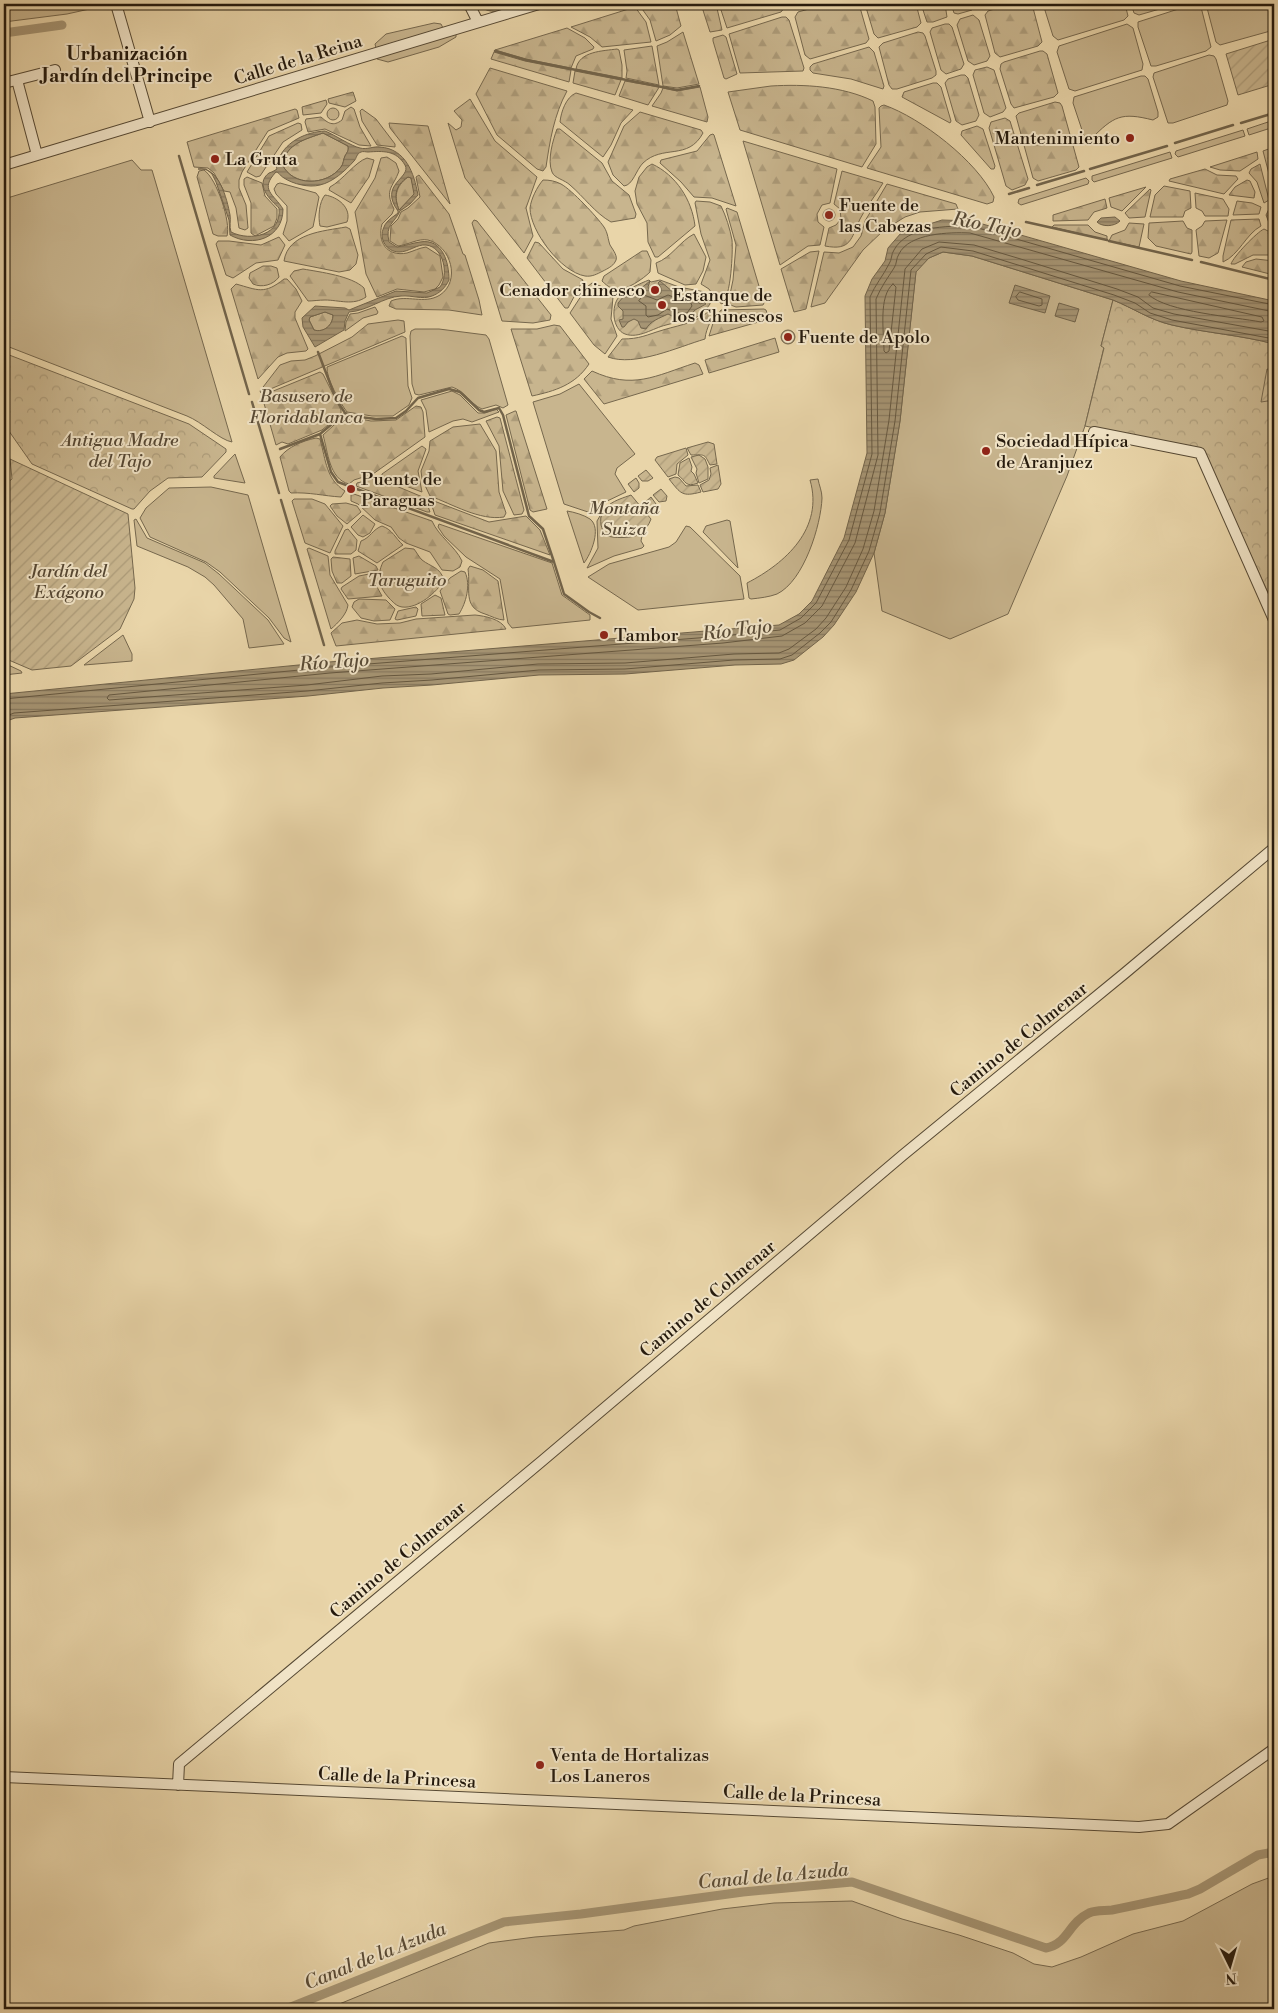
<svg xmlns="http://www.w3.org/2000/svg" width="1278" height="2013" font-family="'Libre Bodoni',serif">
	<defs>
		<pattern id="forest-firs" width="22" height="20" patternUnits="userSpaceOnUse" patternTransform="scale(1.25)"><rect width="22" height="20" fill="#c8b58e"/><path d="M5 1l3.5 6h-7zM16 11l3.5 6h-7z" fill="#ac9b79"/></pattern>
		<pattern id="park-crowns" width="20" height="18" patternUnits="userSpaceOnUse" patternTransform="scale(1.25)"><rect width="20" height="18" fill="#c8b58e"/><path d="M2 6a3 3 0 1 1 6 0M12 15a3 3 0 1 1 6 0" fill="none" stroke="#ac9b79"/></pattern>
		<pattern id="garden-furrows" width="10" height="10" patternUnits="userSpaceOnUse" patternTransform="scale(1.25)"><rect width="10" height="10" fill="#c8b58e"/><path d="M-1 1l2-2M0 10L10 0M9 11l2-2" fill="none" stroke="#ac9b79"/></pattern>
		<pattern id="water-rules" width="6" height="5" patternUnits="userSpaceOnUse" patternTransform="scale(1.25)"><rect width="6" height="5" fill="#a69574"/><path d="M0 2.5h6" fill="none" stroke="#87795e"/></pattern>
	</defs>
	<rect width="100%" height="100%" fill="#e9d5a9"/>
	<filter id="stains"><feTurbulence type="fractalNoise" baseFrequency=".004" numOctaves="4"/><feColorMatrix values="0 0 0 0 .2 0 0 0 0 .09 0 0 0 0 .02 0 0 0 .5 -.17"/></filter>
	<radialGradient id="worn" r=".72"><stop offset=".6" stop-color="#630" stop-opacity="0"/><stop offset="1" stop-color="#630" stop-opacity=".3"/></radialGradient>
	<path fill="#c8b58e" stroke="#76684e" d="M4 4H102L103 6 67 14 4 22Z
		M1043 4H1125L1128 16 1124 20 1058 40 1053 36Z
		M1131 4H1177L1139 15 1134 13Z
		M1194 4 1201 7 1211 47 1206 51 1156 66H1151L1138 27V22Z
		M1206 4H1274V30L1220 45 1216 42Z
		M434 23 441 24 443 28 376 48 375 44 386 34Z
		M1127 24 1133 28 1143 64 1142 70 1075 91 1069 89 1057 52 1059 46Z
		M456 33V37L439 47 388 62 377 59V57Z
		M1209 55 1214 56 1216 59 1228 101 1227 105 1173 123H1168L1153 77 1154 73Z
		M1141 76H1145L1148 79 1158 112V117L1153 120C1121 112 1114 116 1091 139H1085L1073 103 1074 97Z
		M327 114a6 6 0 1 1 12 0a6 6 0 1 1-12 0Z
		M1274 120V127L1249 135 1247 129Z
		M1243 130 1245 136 1178 157 1175 154 1176 151Z
		M1170 152 1172 158 1094 182 1092 180V176Z
		M132 160 141 170H152L232 442C220 440 202 422 187 416L4 345V199Z
		M1086 178 1089 181 1088 184 1021 205 1018 203 1019 199Z
		M280 183 316 193 319 197 313 227 289 241 283 234 287 221V206L276 194 274 189 277 184Z
		M325 195C338 197 352 208 347 222L327 227 320 226C318 217 319 202 325 195Z
		M943 252 972 256 1113 300 1101 346 1104 347 1085 426 1067 476 1008 614 950 639 882 611 874 553 885 513 900 421 916 271 929 258Z
		M415 329H439L486 335 489 339 508 405 503 408 496 405 482 409C470 404 465 391 452 387L419 395 415 394 412 384 410 336 411 331Z
		M402 336 406 338V341L408 386 412 398 409 405 393 416H372L347 412C340 403 326 378 327 367Z
		M579 384 635 454 617 468 615 474 626 492 603 503 594 514 564 504 533 402 560 394Z
		M452 391 460 395 478 413H485L496 409 499 412 472 422 463 419 453 421 429 432 426 410 421 400Z
		M235 454 245 483 214 478V476Z
		M818 479C819 485 822 491 822 498 821 525 804 581 777 594 769 597 760 598 751 599L749 598 747 583C786 563 824 528 810 480Z
		M211 487 248 495 291 642 284 638 269 618 220 572 206 562 150 537 140 518 146 508 169 488Z
		M604 509 601 518 605 534 636 535 640 534 642 536 641 541 644 546 642 548 614 556 587 568 598 548 597 521Z
		M567 511C574 512 584 515 590 519 602 528 591 554 584 563Z
		M136 519 147 538 205 563 219 574 268 620 284 644 249 648 243 619 214 585 205 577 188 567 137 546 134 520Z
		M727 520 730 521 738 568 703 532 706 526Z
		M439 524 552 563 562 595 590 615V620L512 628 508 623 500 579 466 557 444 536 438 527Z
		M686 526 690 527 740 576 744 599 638 610 588 577 609 564 669 547 676 542Z
		M123 635 132 654V661L84 665Z
		M4 663 21 671 22 673 4 675Z
		M1274 1876V2009H327L489 1943 535 1937 624 1930 634 1926 722 1909 774 1903 852 1901 902 1919 959 1935 1013 1953 1034 1964 1052 1967 1081 1957 1133 1934 1183 1921 1252 1884Z"/>
	<path fill="url(#forest-firs)" stroke="#76684e" d="M647 4H675L681 26 670 35 656 41 650 20 640 6Z
		M701 4H716L722 30 710 32Z
		M719 4H784L785 7 781 12 727 28Z
		M827 4H859L869 39 866 43 810 59 805 55 795 17 798 12Z
		M865 4H916L921 23 917 27 878 38 874 34Z
		M921 4H945L947 17 933 22H927Z
		M951 4H974L975 5 972 10 958 14 954 13Z
		M1011 4H1032L1042 42 1038 46 1000 57 995 53 985 15 988 11Z
		M635 7 646 22 651 42 602 47 590 37 571 27Z
		M973 15 979 20 990 56 987 61 974 65 968 61 957 25 960 19Z
		M782 17H786L789 20 804 68 803 71 740 73 729 34Z
		M945 24H949L952 27 964 64 961 69 946 74 941 70 930 32 932 28Z
		M567 28 585 38 594 47 593 49 576 56 571 68 526 59 495 50Z
		M683 32 699 84 677 88 663 86 657 46 667 42Z
		M918 32 923 33 925 36 936 71V75L932 78 897 89H892L889 85 879 47 883 43Z
		M723 35 726 37 737 74 726 79 724 78 713 41V38Z
		M652 46 659 85 626 78 627 71 624 50Z
		M869 47 874 52 884 86 883 89 851 79 813 73 810 70V67L813 64Z
		M617 49 619 50 622 65V78L576 69C579 51 603 51 617 49Z
		M1040 51H1043L1047 54 1058 93 1054 97 1014 108 1011 104 1000 69 1001 64 1004 62Z
		M494 52 525 61 571 70 569 82 491 59Z
		M987 67 994 70 1006 108 1003 112 990 117 984 113 973 75 975 70Z
		M490 68 567 91C554 115 550 140 546 167L543 171 537 169 497 135 476 94Z
		M575 71 621 80 615 95 573 83Z
		M961 75H965L968 78 979 115 976 121 962 125 956 121 945 83 948 79Z
		M625 81 659 87 658 89 648 105 619 96Z
		M933 83H937L941 87 951 121 950 123 902 97 904 92Z
		M771 86C804 84 842 86 873 101L875 107 876 144 862 167 740 130 728 92Z
		M700 87 708 117 707 122 652 106 661 93 663 88 677 91Z
		M353 92 356 101 345 107 329 103 328 99Z
		M576 93 633 110 621 123 611 145 603 157 560 122C561 112 566 97 576 93Z
		M470 99 495 141 537 177 526 208 533 236 524 253 465 178 448 123 456 130 461 127 462 120 454 111Z
		M326 100 327 104 321 113 303 115 302 107Z
		M1055 102 1060 103 1062 106 1079 167 1076 170 1038 181 1033 178 1016 116 1019 113Z
		M884 105C921 118 977 161 994 197L993 202 987 204 867 168 881 147 879 108 881 106Z
		M351 107 354 109 360 127 371 146 359 145 325 129 308 132 305 122 306 119 321 117C328 123 333 127 342 120L345 111Z
		M295 109 297 110 299 118 268 131 242 172 239 180V188L246 205 248 228 245 230 239 228 236 208 230 192 224 191 214 173 208 168 194 167 187 142Z
		M362 109 376 119 395 144V147L377 145 362 121 360 111Z
		M640 112 701 130 703 133C688 161 663 144 643 163 636 170 633 185 624 186L613 175 608 162 624 126Z
		M1005 118 1010 121 1028 179 1025 185 1012 190 1006 186 989 128 991 122Z
		M298 123 301 124 302 130 283 142 260 176 256 177 247 172 269 136Z
		M389 123 428 126 450 204 390 128Z
		M977 126 983 129 995 166 994 169H991L961 135 962 131Z
		M557 129H560L602 163 612 181 629 195 636 214 635 218 611 222C595 213 584 197 570 185 565 180 554 178 552 172 547 160 553 140 557 129Z
		M323 133 348 146C349 151 347 152 345 156 343 160 344 163 341 167 327 186 292 187 282 164 287 143 306 139 323 133Z
		M713 134 714 135 736 206 712 198 694 197 681 182 660 163 661 160 697 151 710 135Z
		M743 141 837 169 830 203 822 205 817 214 818 222 824 227 820 245 808 246 780 265Z
		M1274 147V193L1263 151Z
		M1257 152 1258 159 1240 171 1220 170 1210 167Z
		M387 157 396 163 399 171C393 188 384 189 394 209L392 214 382 224C377 242 387 257 407 253 414 251 419 248 426 247L440 256 443 277 439 285 435 289 424 292 397 289 377 297 366 274 355 212 375 178 381 158Z
		M367 158 374 160 369 177 351 203 329 190 330 187C343 180 355 162 367 158Z
		M652 164C676 175 692 200 695 226L658 257H655L648 242 647 223 637 204 635 191 639 177 647 167Z
		M1260 164 1269 200 1264 203 1257 182 1249 173 1251 169Z
		M1205 169 1217 175 1236 176 1238 179 1224 194 1169 181 1170 179Z
		M204 170C217 179 231 222 227 236H218L213 234 197 177 199 171Z
		M842 171 883 183C876 195 866 207 860 219 851 239 851 251 825 246L829 228 836 225 841 219 840 209 834 204Z
		M419 175 449 214 463 254 465 255 479 300 482 315 449 310 396 309 389 306 391 301C407 294 424 305 440 295 461 281 451 246 428 240 418 238 408 245 398 246L390 241 391 226 398 219 401 212 408 208 420 197 416 177Z
		M247 177 262 183 265 196 277 209V218L274 226 255 236 251 233V203L244 185V179Z
		M408 177 411 178 415 194 399 210C394 197 395 187 408 177Z
		M543 180C550 180 555 181 561 184 572 190 597 217 604 227 608 233 608 240 610 245 613 250 619 257 615 262 613 266 607 269 603 271 597 274 592 277 585 276 561 272 530 231 530 208 531 199 537 187 543 180Z
		M1247 180 1250 181 1255 192 1254 198 1229 195 1235 187Z
		M887 184 956 204 958 209 920 212 905 217 884 230 863 250 825 303 811 307 824 252 839 253 853 247 861 236 865 221Z
		M1164 186 1190 191 1191 208 1185 211 1183 217H1150L1155 195Z
		M1146 187 1122 211 1111 207 1109 198Z
		M1150 189 1151 190 1145 217 1129 218 1125 213Z
		M1195 193 1223 199 1229 209 1228 216H1205L1202 211 1196 208Z
		M1105 199 1107 208 1094 212 1088 220 1053 221V215Z
		M696 201 710 202 721 206C726 216 730 229 732 240 733 252 731 297 722 304L717 301 709 289 701 284 710 260 701 234 695 203Z
		M1237 201 1252 203 1261 207 1259 214 1233 215Z
		M727 208 737 212 764 303 763 305 736 307 728 304 733 280 736 245 726 209Z
		M1259 219 1261 226C1246 234 1239 255 1223 262V256L1231 220Z
		M474 220 477 221 551 315 550 320 533 323 502 321 472 223Z
		M1227 220 1218 253 1209 258 1199 256 1196 230 1202 226 1205 221Z
		M1183 221 1187 228 1192 230V252L1191 254 1156 246 1148 238 1149 223Z
		M1129 223 1144 224 1139 247 1109 241 1112 235 1125 230Z
		M1054 225H1088L1095 232 1107 236V240L1052 227Z
		M346 227 350 229 358 255 356 264 350 270 339 272 284 261C288 233 324 231 346 227Z
		M1264 229 1274 234V255H1253L1235 264H1231C1233 257 1257 232 1264 229Z
		M694 234 706 257 703 271 696 284 685 285 658 273 656 263C671 258 680 241 694 234Z
		M279 237 285 245 278 260 256 263 233 278 226 275 216 244 218 241H229L261 245Z
		M535 242 539 243 563 269 583 280 568 308H565L527 258Z
		M642 251H647L651 260 650 272C643 279 627 290 616 290 611 289 605 284 602 281L604 276Z
		M819 251 806 309 794 312 781 269 810 252Z
		M1256 259 1274 261V275L1242 267 1246 262Z
		M263 266H271L277 268 279 277C273 285 262 288 253 284L249 278 250 273Z
		M303 269C320 272 352 276 364 288L366 297C353 306 339 300 325 300 319 300 313 301 308 301L290 276 294 271Z
		M284 279H287L296 289 302 301 295 312V318L308 349 306 351 287 353 278 357 258 379 231 289 236 284C258 290 264 295 284 279Z
		M592 283 603 287 613 297 611 319 617 336 605 354 594 345 570 313 587 287Z
		M375 307 378 312 377 314 363 318 345 331 346 322 350 314 358 313Z
		M712 308 715 309C713 319 706 327 705 339 678 347 635 367 608 357L622 339C640 339 646 335 663 330 683 324 698 323 712 308Z
		M764 309 766 310 769 319 709 336 714 320 721 310Z
		M325 312 333 315C333 325 324 333 314 330L309 320 310 317Z
		M398 320 404 321 405 332 261 393 260 391 280 365 291 361 305 360 315 356 352 337 368 324Z
		M554 325 560 326 589 364C575 385 555 391 532 396L511 329H537Z
		M775 338 779 352 709 373 705 360Z
		M695 363 699 365 703 374 604 404 584 379 592 371C633 390 655 376 695 363Z
		M320 372 323 374 341 410V414L322 430 288 444 282 442 276 445 263 400 266 394Z
		M416 406 421 407 423 412 425 437 373 474 354 480 349 484C329 479 328 452 323 435L344 416 371 421 396 420Z
		M515 411H516L547 509 533 512 530 510 506 415Z
		M497 417 500 418 524 510 522 514 514 515 503 491 499 446 486 421Z
		M480 424 496 451 499 492 506 513 504 517C480 521 452 504 430 496L422 479 421 471 429 451 430 441 453 427Z
		M316 438 320 439C326 461 326 479 345 491L341 497C324 496 309 492 291 493L289 491 280 457C288 447 302 441 316 438Z
		M422 446 426 449 418 471 422 492 382 477V474Z
		M377 478 425 498 430 512H427L356 486 357 483Z
		M351 493 432 521C439 537 455 546 462 561L460 567 453 571 442 570 430 552 406 543 399 538 391 527 375 520 358 504 351 501Z
		M294 499H312L325 504 343 526 330 553 305 543 292 501Z
		M434 501 489 522 526 516 540 530 550 555 435 515 431 503Z
		M346 503 357 506 361 512 347 524 337 516 330 506 332 504Z
		M363 515 375 524 370 533 363 537 358 535 351 527Z
		M382 526C393 530 395 538 403 545L377 563 358 551 361 541C370 538 373 529 382 526Z
		M348 529 357 540 356 550 351 554H335V551L345 530Z
		M309 548 328 556 330 575 348 605C347 614 338 623 331 629L307 549Z
		M405 548 414 549C417 553 419 557 422 560 431 567 440 567 444 580 437 592 418 609 402 607 396 606 393 602 389 598 379 587 376 577 383 562Z
		M359 556 376 566 378 570 355 574 353 558Z
		M333 557 350 559 351 576 342 583H337L332 571 331 559Z
		M470 566 483 570 498 581 504 620C498 620 491 616 485 614 462 607 471 589 468 569Z
		M461 571 465 572C471 585 466 603 459 614L450 615 448 614 440 591 450 578Z
		M374 573 377 576V587L382 596 348 599 341 589 342 587 359 576Z
		M435 595 441 598 445 615 422 616 421 604Z
		M359 599 386 600 395 609 390 620 374 621 361 618 352 607 354 602Z
		M416 607 418 609 416 616 397 620 395 619 398 611Z
		M475 615C485 616 501 619 506 629L336 646 331 633 342 623 357 620 377 624 400 623 416 619Z"/>
	<path fill="url(#park-crowns)" stroke="#76684e" d="M477 4H527C509 9 492 18 477 4Z
		M1113 300C1133 308 1150 320 1172 325 1206 333 1241 335 1274 344V606L1203 450 1085 426 1104 348 1101 346Z
		M4 353 189 424 226 449V452L202 477 168 478 150 491 134 509H132L32 464 4 424Z"/>
	<path fill="url(#garden-furrows)" stroke="#76684e" d="M1274 39V84L1238 95 1226 54Z
		M649 280 651 282 660 280 679 287 705 292 710 298V304C706 310 700 316 693 319 684 322 675 322 666 325 653 328 639 339 625 334 612 329 611 306 619 297 625 290 641 283 649 280Z
		M1267 369 1274 371V400L1261 402Z
		M708 442 714 444 717 464 710 465C704 453 705 455 691 455L687 448Z
		M686 448 688 455 677 464 676 474 668 477 655 460 657 457Z
		M699 455 705 459 708 467V479L699 483 696 473 697 469 691 457Z
		M689 458 692 467 691 471 694 474 698 483C685 488 686 481 678 475L680 463Z
		M10 459 128 514 135 588 134 599 120 629 71 666 32 670 4 658V485L12 479Z
		M718 465 721 484 718 489 703 492 700 485 709 480 711 474 710 468Z
		M646 470 653 478 648 481H642L638 476Z
		M675 477 679 478 686 486 698 485 701 492C682 497 681 494 669 479Z
		M636 478 639 483V488L634 492 628 484Z
		M661 489 667 496 666 501 659 502 653 495Z
		M631 495 651 519C649 525 645 530 640 534 635 538 611 539 606 535 603 533 602 528 601 525 598 505 617 500 631 495Z
		M651 497 656 504 653 511 648 510 643 504Z"/>
	<path fill="url(#water-rules)" stroke="#72644b" fill-rule="evenodd" d="M325 131C335 135 351 146 360 148 367 150 374 146 380 147 406 149 414 173 418 195L410 204 400 211C394 224 385 224 389 242L397 247C405 246 412 243 420 242 443 238 449 263 449 280 445 288 440 293 432 296 422 300 412 295 401 296 383 297 368 311 349 312L345 321 344 330 315 347 303 327 302 318 315 306 345 308 349 310 396 291 427 293 440 287C449 275 444 247 426 245 417 244 409 252 399 252 387 252 378 239 384 227 386 221 393 217 398 213V211C378 184 412 178 405 165 396 150 383 151 368 152 366 152 363 151 361 152 356 154 357 158 354 161 345 171 333 182 320 185 309 188 293 184 284 178 279 175 280 173 276 172 259 190 274 194 283 209 283 238 253 248 230 235L229 220 216 182 212 174 206 169H198C219 166 227 199 230 215 231 221 229 226 231 232 251 242 282 235 279 208 271 201 254 184 269 173 272 172 274 171 277 169 275 164 277 163 279 158 287 141 306 132 325 131ZM323 133 348 146C349 151 347 152 345 156 343 160 344 163 341 167 327 186 292 187 282 164 287 143 306 139 323 133ZM408 177 411 178 414 194 399 210C394 197 394 186 408 177ZM325 312 333 315C333 325 324 333 314 330L309 320 310 317Z
		M1274 206V227L1269 223 1266 215 1269 209Z
		M823 215a6 6 0 1 1 12 0a6 6 0 1 1-12 0Z
		M1115 217 1120 221C1114 227 1102 227 1097 222L1101 218Z
		M942 220 972 221 1181 281 1274 301V344C1241 335 1206 333 1172 325 1150 320 1133 308 1113 300L972 256 943 252 929 258 916 272 900 421 885 513 874 553 856 592 834 625 823 637 794 660 781 664 735 665 625 674 539 675 432 685 383 688 308 696 15 718 4 722V694L329 662 779 625 799 614 812 601 844 538 867 453 865 296 872 279 885 261 888 248 901 233Z
		M650 281 648 287 651 293 657 295 661 293V288L658 283 660 281 673 292 689 298 701 296 698 302 700 304 704 302 706 304 695 310 688 318H676L668 314C660 318 650 321 646 329L641 328 638 321 634 319 628 322 624 327H622L619 320 623 319V311L618 306V303L625 295 632 297 639 293 640 289Z
		M1015 285 1050 296 1045 313 1009 303Z
		M1059 303 1079 309 1075 322 1055 316Z
		M781 337a7 7 0 1 1 14 0a7 7 0 1 1-14 0Z"/>
	<g fill="none" stroke-linecap="round" stroke-linejoin="round">
		<path stroke="#665840" stroke-width="1" d="M893 284 896 287 889 351 886 353 884 351C884 333 878 296 893 284Z
			M1020 292 1042 299V305L1039 306 1018 300 1016 297Z
			M1152 292 1262 317 1264 321 1261 322C1235 317 1167 312 1149 295Z
			M644 295 657 300 668 295 691 303 692 306 687 313H677L667 309 658 315 648 317 646 315V306L639 301Z
			M1274 312 1178 292 970 233C950 232 909 233 899 254 896 258 897 264 894 268 887 279 881 287 876 299L878 455 855 543 822 606 805 623 782 636 723 643 330 673 109 695 107 698 109 700 307 685 382 676 431 674 538 664 625 663 734 654 779 653 789 649 816 629 826 618 846 587 863 549 874 511 889 420 905 269 922 249 939 242 974 245 1024 260 1117 289 1138 297 1153 308 1174 314 1274 332
			M4 699 330 667 723 636 780 630 801 618 816 603 849 540 872 454 870 297C875 285 883 276 889 264 892 260 891 254 894 250 907 226 947 226 971 226L1180 286 1274 305
			M4 717 14 713 307 691 382 683 432 680 539 670 625 669 734 660 780 659 792 655 820 633 831 622 851 590 869 551 880 512 895 421 911 270 926 254 941 247 973 251 1114 295 1135 303 1150 313 1172 320 1274 339"/>
		<path stroke="#72644b" stroke-width="2.5" d="M495 51 526 60 677 90 699 86
			M1241 123 1274 113
			M1175 143 1233 125
			M179 156 249 394
			M1090 169 1167 146
			M1037 185 1084 171
			M1009 194 1029 188
			M1026 222 1107 240
			M1109 241 1192 260
			M1201 262 1274 280
			M318 352 336 399 345 413
			M252 402 279 493
			M320 434 345 413 352 416 376 419 396 418 406 411 418 398 449 389 460 392 479 410 484 412 499 408 503 415 529 516 543 529 554 562
			M280 449 320 434 331 472 338 482 554 562 564 594 589 612 600 618
			M281 500 324 645"/>
		<path stroke="#a69574" stroke-width="9" d="M4 33 62 25
			M286 2009 504 1922 581 1914 743 1892 852 1882 1046 1948C1068 1944 1068 1923 1089 1913 1096 1910 1105 1911 1112 1910 1138 1905 1163 1899 1188 1894L1200 1889 1258 1855 1274 1852"/>
		<g stroke="#564934" stroke-width="12">
			<path id="minor" d="M116 4 150 122
				M469 4 478 22
				M17 80 37 155
				M4 83 55 70
				M4 165 539 4
				M1094 432 1200 453 1274 620
				M4 1777 1139 1827 1168 1824 1274 1749
				M178 1785 179 1764 542 1461 903 1155 1125 973 1274 848"/>
		</g>
		<use href="#minor" stroke="#f1e4c7" stroke-width="10"/>
	</g>
	<g fill="#8f2418" stroke="#f1e4c7" stroke-width="2">
		<circle cx="1130" cy="138" r="5"/>
		<circle cx="215" cy="159" r="5"/>
		<circle cx="829" cy="215" r="5"/>
		<circle cx="655" cy="290" r="5"/>
		<circle cx="662" cy="305" r="5"/>
		<circle cx="788" cy="337" r="5"/>
		<circle cx="986" cy="451" r="5"/>
		<circle cx="351" cy="489" r="5"/>
		<circle cx="604" cy="635" r="5"/>
		<circle cx="540" cy="1765" r="5"/>
	</g>
	<g text-anchor="middle" dominant-baseline="central" stroke-width="4" stroke-linejoin="round" paint-order="stroke">
		<g font-size="18" fill="#251a0d" stroke="#f1e4c7">
			<text transform="translate(298 60) rotate(-17)">Calle de la Reina</text>
			<text transform="translate(1019 1040) rotate(-39)">Camino de Colmenar</text>
			<text transform="translate(708 1299) rotate(-40)">Camino de Colmenar</text>
			<text transform="translate(398 1560) rotate(-40)">Camino de Colmenar</text>
			<text transform="translate(397 1778) rotate(3)">Calle de la Princesa</text>
			<text transform="translate(802 1796) rotate(3)">Calle de la Princesa</text>
		</g>
		<g font-size="18" fill="#251a0d" stroke="#f1e4c7" text-anchor="start">
			<text x="1120" y="138" text-anchor="end">Mantenimiento</text>
			<text x="225" y="159">La Gruta</text>
			<text x="839" y="205">Fuente de<tspan x="839" dy="21">las Cabezas</tspan></text>
			<text x="645" y="290" text-anchor="end">Cenador chinesco</text>
			<text x="672" y="295">Estanque de<tspan x="672" dy="21">los Chinescos</tspan></text>
			<text x="798" y="337">Fuente de Apolo</text>
			<text x="996" y="441">Sociedad Hípica<tspan x="996" dy="21">de Aranjuez</tspan></text>
			<text x="361" y="479">Puente de<tspan x="361" dy="21">Paraguas</tspan></text>
			<text x="614" y="635">Tambor</text>
			<text x="550" y="1755">Venta de Hortalizas<tspan x="550" dy="21">Los Laneros</tspan></text>
		</g>
		<g font-size="18" font-style="italic" fill="#564834" stroke="#f1e4c7">
			<text x="306" y="396">Basusero de<tspan x="306" dy="21">Floridablanca</tspan></text>
			<text x="120" y="440">Antigua Madre<tspan x="120" dy="21">del Tajo</tspan></text>
			<text x="624" y="508">Montaña<tspan x="624" dy="21">Suiza</tspan></text>
			<text x="69" y="571">Jardín del<tspan x="69" dy="21">Exágono</tspan></text>
			<text x="407" y="580">Taruguito</text>
		</g>
		<g font-size="19" font-weight="bold" fill="#251a0d" stroke="#f1e4c7">
			<text x="127" y="54">Urbanización<tspan x="127" dy="22">Jardín del Principe</tspan></text>
		</g>
		<g font-size="19" font-style="italic" fill="#594b36" stroke="#f1e4c7">
			<text transform="translate(987 225) rotate(11)">Río Tajo</text>
			<text transform="translate(737 630) rotate(-7)">Río Tajo</text>
			<text transform="translate(334 662) rotate(-4)">Río Tajo</text>
			<text transform="translate(773 1876) rotate(-5)">Canal de la Azuda</text>
			<text transform="translate(375 1956) rotate(-22)">Canal de la Azuda</text>
		</g>
	</g>
	<rect width="1278" height="2013" fill="none" stroke="#e9d5a9" stroke-width="20"/>
	<rect x="5" y="5" width="1268" height="2003" fill="none" stroke="#251a0d" stroke-width="2.5"/>
	<rect x="10" y="10" width="1258" height="1993" fill="none" stroke="#251a0d"/>
	<g transform="translate(1230 1966) rotate(175)" stroke="#f1e4c7" stroke-width="4" paint-order="stroke">
	<path d="M0-4L9 19L0 12L-9 19Z" fill="#251a0d"/>
	<text y="-8" font-size="14" font-weight="bold" text-anchor="middle" fill="#251a0d">N</text>
	</g>
	<rect width="100%" height="100%" filter="url(#stains)"/>
	<rect width="100%" height="100%" fill="url(#worn)"/>
</svg>
